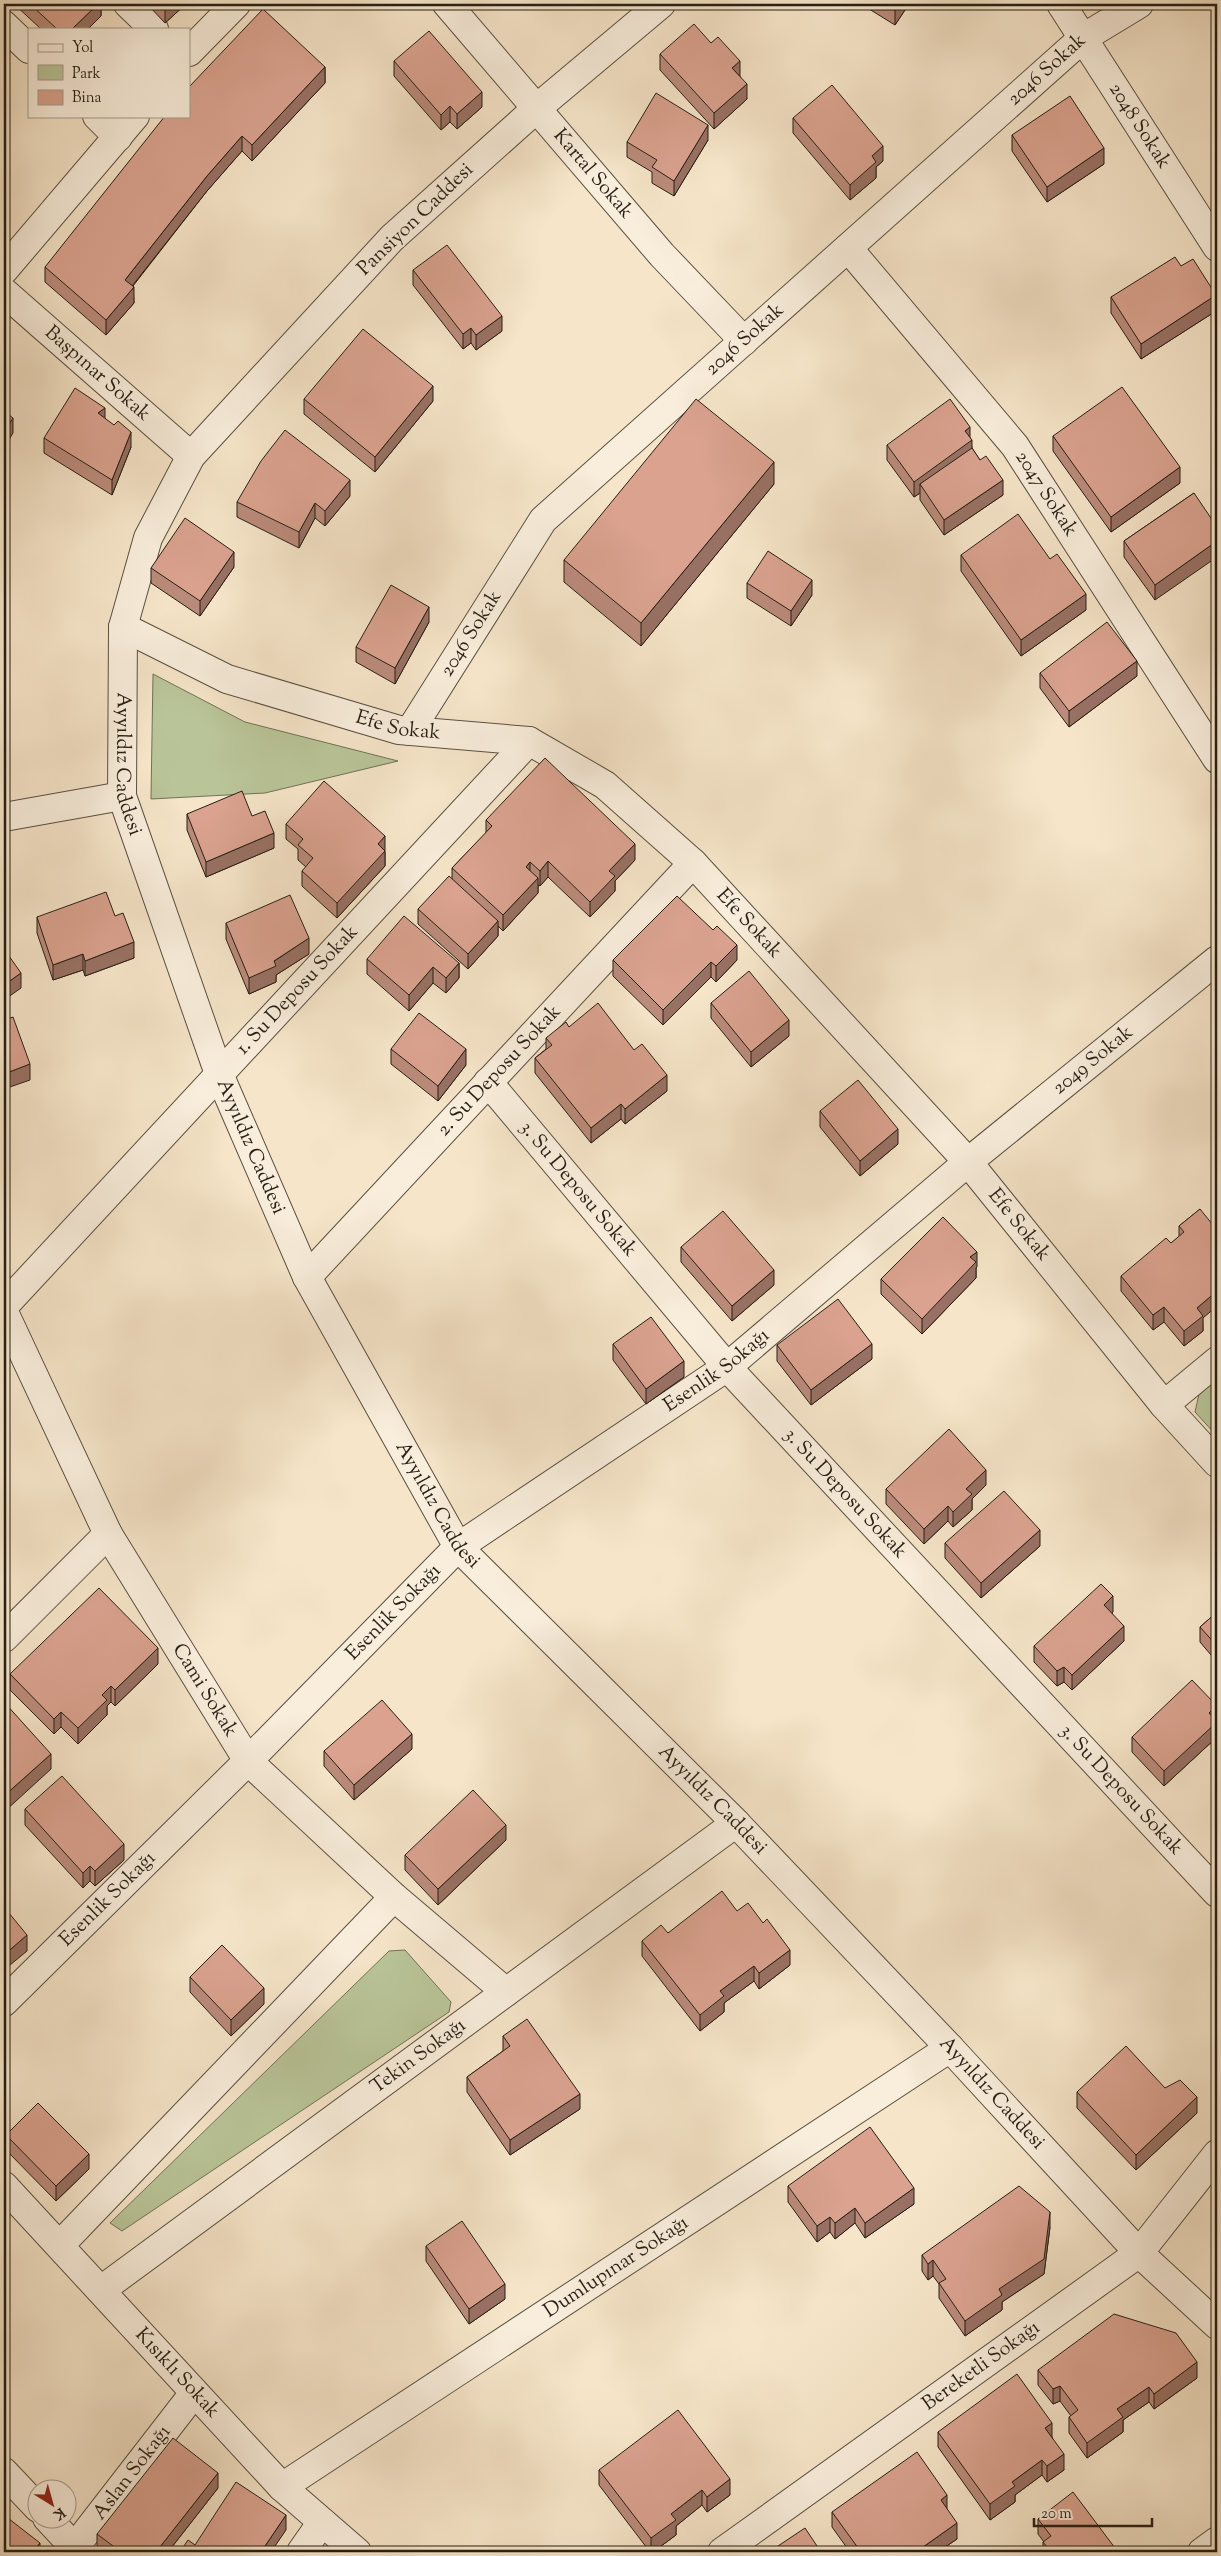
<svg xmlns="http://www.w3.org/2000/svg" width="1221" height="2556" font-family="'Sorts Mill Goudy',serif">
	<rect width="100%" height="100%" fill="#f6e5c9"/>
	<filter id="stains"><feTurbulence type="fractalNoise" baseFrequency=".004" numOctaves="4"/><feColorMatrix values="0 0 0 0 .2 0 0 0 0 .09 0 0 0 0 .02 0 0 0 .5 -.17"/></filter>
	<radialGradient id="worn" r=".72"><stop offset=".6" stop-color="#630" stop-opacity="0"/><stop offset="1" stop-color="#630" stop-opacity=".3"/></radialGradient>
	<path fill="#b9c599" stroke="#707257" d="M153 674 245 722 398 761 265 793 151 799Z
		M1217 1379V1436L1195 1412 1199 1394Z
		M405 1950 451 2002 449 2012 122 2231 110 2223 389 1951Z"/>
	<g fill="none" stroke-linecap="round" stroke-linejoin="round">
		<g stroke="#5a5042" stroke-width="30">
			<g id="minor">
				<path d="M128 4 154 29"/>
				<path id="s1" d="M447 4 662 255 744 341"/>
				<path id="s2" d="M661 4 537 108 392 238 191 456 148 538 123 627 122 796 219 1074 307 1277 458 1547 736 1823 950 2048 1139 2253 1217 2325"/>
				<path id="s3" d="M1061 4 1217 247"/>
				<path d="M4 25 29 49"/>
				<path d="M189 52 236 4"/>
				<path d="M97 116 118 137"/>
				<path id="s4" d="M848 248 1015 446 1217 759"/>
				<path d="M4 270 135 116"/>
				<path id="s5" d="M4 292 191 456"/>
				<path id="s6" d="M123 627 227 679 399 730 529 741 605 785 693 863 968 1162 1164 1405 1217 1463"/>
				<path id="s7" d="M410 731 543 520 1083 38 1139 4"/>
				<path d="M4 817 122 796"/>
				<path id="s8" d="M488 1082 727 1367 1217 1893"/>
				<path id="s9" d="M307 1277 693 863"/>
				<path id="s10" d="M4 1306 529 741"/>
				<path id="s11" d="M4 1312 108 1534 248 1761 394 1897 506 1992"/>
				<path d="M1164 1405 1217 1361"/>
				<path d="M4 1638 108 1534"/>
				<path id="s12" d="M4 2002 248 1761 458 1547 727 1367 968 1162 1217 960"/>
				<path id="s13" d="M4 2186 282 2487 357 2552"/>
				<path d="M60 2245 394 1897"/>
				<path id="s14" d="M101 2290 736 1823"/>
				<path d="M4 2472 38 2508"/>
				<path id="s15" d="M282 2487 950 2048"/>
				<path d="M47 2518 75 2548"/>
				<path id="s16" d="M71 2552 194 2393"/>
				<path d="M301 2552 322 2522"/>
				<path id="s17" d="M722 2552 1139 2253 1217 2154"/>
				<path d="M1202 2552 1217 2541"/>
			</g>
		</g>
		<use href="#minor" stroke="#f9eedc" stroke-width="28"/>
	</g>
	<path fill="#bb8b7b" stroke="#261f15" d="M14 4H101V16L88 29H41Z
		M147 4H186L165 23Z
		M861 4H909L895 25Z
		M660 54 740 76 747 99 714 129 660 70Z
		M394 61 482 107 457 129 450 122 441 130 394 76Z
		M325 67V83L252 161 242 151 207 191 133 286 134 303 106 335 45 282V267Z
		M793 118 883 161 876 167V178L850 200 793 133Z
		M1012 135 1104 164 1047 202 1012 151Z
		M708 140 674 196 652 183V172L627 157V142Z
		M1181 266 1216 311 1141 359 1111 313V297Z
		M413 270 502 331 476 350 471 343 463 349 413 285Z
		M304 399 433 401 375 472 304 414Z
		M105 418 131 447 112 495 44 453V438Z
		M1053 436 1180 483 1111 532 1053 451Z
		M970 438 972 448 1003 495 944 535 920 500V493L914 497 887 460V445Z
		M774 484 641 646 564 582V560Z
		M1194 493 1155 600 1124 557V541Z
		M350 496 325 526 315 518 299 548 237 517V502Z
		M961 555 1050 559 1086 610 1021 656 961 571Z
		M234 567 200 616 151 583V568Z
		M747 583 812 595 791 626 747 598Z
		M429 622 395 684 356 662V647Z
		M1040 673 1137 676 1069 727 1040 688Z
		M187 814 252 816 274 848 206 877 187 830Z
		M486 820 635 860 615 881V891L590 917 548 877 540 886 538 885V893L503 931 498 926V936L468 969 418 924V909L452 880V868L486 833Z
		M286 824 385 852V866L337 918 302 886V871L306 867 298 860V849L286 839Z
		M115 916 134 958 85 976 83 970 53 980 37 933V917Z
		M226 923 309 954 276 975V982L249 994 226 939Z
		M367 959 459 963V978L446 993 433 983 409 1011 367 974Z
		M613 960H737L716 982 711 977 663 1025 613 976Z
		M711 1003 789 1036 751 1067 711 1018Z
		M569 1027 667 1091 625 1124 621 1119 591 1143 535 1073V1058L546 1049V1038Z
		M391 1049 466 1065 438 1101 391 1064Z
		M820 1111 898 1144 860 1176 820 1127Z
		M1200 1209 1203 1331 1184 1346 1164 1322 1153 1330 1121 1291V1276L1171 1243 1179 1237V1226Z
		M681 1247 774 1285 732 1321 681 1262Z
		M977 1267 976 1268V1278L922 1334 881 1294V1279Z
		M613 1344 684 1377 646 1404 613 1360Z
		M777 1345 872 1359 811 1405 777 1361Z
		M986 1485 972 1499V1510L953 1527 948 1521 924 1544 886 1504V1489Z
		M945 1543 1040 1546 981 1598 945 1558Z
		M1113 1612 1112 1613 1124 1641 1072 1690 1064 1682 1057 1686 1034 1662V1646Z
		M1217 1612V1662L1200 1642V1627Z
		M158 1664 115 1706 111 1702 107 1706V1715L78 1744 61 1727 54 1734 10 1690V1674Z
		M1217 1706V1737L1164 1786 1132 1752V1737Z
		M412 1749 354 1800 324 1766V1751Z
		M25 1809 124 1860 95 1886 90 1881 83 1888 25 1825Z
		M506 1840 438 1905 405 1870V1855Z
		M737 1911 790 1965 759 1989 754 1981 724 2003V2012L700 2031 642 1956V1941Z
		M190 1977 264 2004 231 2036 190 1992Z
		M503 2036 580 2109 510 2155 467 2092V2077L503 2051Z
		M1165 2088 1197 2113 1136 2170 1077 2108V2092Z
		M6 2135 89 2169 56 2201 6 2150Z
		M788 2186 914 2204 865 2238 855 2223 835 2239 830 2232 817 2242 788 2202Z
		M1050 2227 1044 2274 1002 2302V2310L965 2336 939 2298V2284L933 2276 928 2280 922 2271V2255Z
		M426 2246 505 2299 469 2324 426 2261Z
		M1038 2370 1197 2378 1154 2409 1149 2402 1123 2420V2432L1087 2458 1069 2433V2417L1071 2416 1060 2401 1053 2404 1038 2385Z
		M938 2432 1052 2437 1064 2470 1047 2482 1042 2475 1015 2495V2502L990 2520 938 2447Z
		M599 2470 730 2495 707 2512 702 2505 676 2526V2535L653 2552H650L599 2485Z
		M218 2488 168 2552H101L97 2549V2534Z
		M947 2509 957 2539 938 2552H850L832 2527V2512Z
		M1038 2519 1118 2552H1043V2542H1044L1038 2534Z"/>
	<path fill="#997164" stroke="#261f15" d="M98 4H101V16L88 29H72Z
		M169 4H186L165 23V8Z
		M899 4H909L895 25V10Z
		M740 61V76L732 68Z
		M325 67V83L252 161V145Z
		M747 84V99L714 129V113Z
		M482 92V107L457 129V114Z
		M450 106V122L441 130V115Z
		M708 125V140L674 196V181Z
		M242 136V151L207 191 125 295V280L207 176Z
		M883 146V161L876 167V178L850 200V185L872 156Z
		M1104 148V164L1047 202V187Z
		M134 287V303L106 335V320Z
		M1216 295V311L1141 359V344Z
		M502 316V331L476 350V335Z
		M471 328V343L463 349V334Z
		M433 386V401L375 472V457Z
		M105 408V423L98 413Z
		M13 418V433L4 448V432Z
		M970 427V441L972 440V456L920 484V493L914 497V482L965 431Z
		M131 432V447L112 495V480Z
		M774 462V484L641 646V623Z
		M1180 467V483L1111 532V517Z
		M350 480V496L325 526V511Z
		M1003 480V495L944 535V520Z
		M315 503V518L299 548V532Z
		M1217 541V557L1155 600V585Z
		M234 552V567L200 616V601Z
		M812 580V595L791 626V611Z
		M1086 594V610L1021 656V640Z
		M429 607V622L395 684V668Z
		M1137 661V676L1069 727V711Z
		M274 833V848L206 877V862Z
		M385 836V866L337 918V903L378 844Z
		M635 844V860L615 881V891L590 917V902L609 871Z
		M548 861V877L540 886V871Z
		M530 862V877L526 867Z
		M538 878V893L503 931V915Z
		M498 921V936L468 969V954Z
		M309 938V954L276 975V982L249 994V978Z
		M134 942V958L85 976V961Z
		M737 945V960L716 982V966Z
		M83 954V970L53 980V965Z
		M711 962V977L663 1025V1010Z
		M459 963V978L446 993V978Z
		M433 967V983L409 1011V995Z
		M21 973V988L4 1000V985Z
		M789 1020V1036L751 1067V1052Z
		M466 1049V1065L438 1101V1086Z
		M30 1064V1080L4 1089V1074Z
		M667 1075V1091L625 1124V1109Z
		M621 1104V1119L591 1143V1128Z
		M898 1129V1144L860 1176V1161Z
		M977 1252V1267L976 1268V1278L922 1334V1319L970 1257Z
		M774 1270V1285L732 1321V1306Z
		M1217 1291V1306L1203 1318V1331L1184 1346V1331L1197 1308Z
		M1164 1307V1322L1153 1330V1315Z
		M872 1344V1359L811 1405V1390Z
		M684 1361V1377L646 1404V1389Z
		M986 1470V1485L972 1499V1510L953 1527V1512L966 1489Z
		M948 1506V1521L924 1544V1529Z
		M1040 1530V1546L981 1598V1583Z
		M1113 1596V1612L1104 1620V1605Z
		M1124 1626V1641L1072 1690V1675Z
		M158 1648V1664L115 1706V1690Z
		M1064 1667V1682L1057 1686V1671Z
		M111 1686V1702L107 1706V1715L78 1744V1728L102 1695Z
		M1217 1706V1737L1164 1786V1771L1209 1713Z
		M61 1712V1727L54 1734V1719Z
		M412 1734V1749L354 1800V1785Z
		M51 1754V1769L4 1812V1796Z
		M506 1825V1840L438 1905V1889Z
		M124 1844V1860L95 1886V1871Z
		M90 1866V1881L83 1888V1873Z
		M27 1935V1951L4 1970V1955Z
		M790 1950V1965L759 1989V1973Z
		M754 1966V1981L724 2003V2012L700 2031V2015L720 1991Z
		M264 1988V2004L231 2036V2020Z
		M580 2094V2109L510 2155V2140Z
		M1197 2097V2113L1136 2170V2155Z
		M89 2154V2169L56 2201V2186Z
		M914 2188V2204L865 2238V2223Z
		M855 2208V2223L835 2239V2223Z
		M1050 2212V2227L1044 2274 1002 2302V2310L965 2336V2321L999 2289Z
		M830 2217V2232L817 2242V2226Z
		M933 2260V2276L928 2280V2264Z
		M505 2284V2299L469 2324V2309Z
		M1197 2362V2378L1154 2409V2394Z
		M1060 2386V2401L1053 2404V2389Z
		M1149 2387V2402L1123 2420V2432L1087 2458V2443L1117 2409Z
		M1052 2423V2438L1045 2428Z
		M1064 2454V2470L1047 2482V2466Z
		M1042 2460V2475L1015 2495V2502L990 2520V2504L1012 2482Z
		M218 2473V2488L168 2552H156Z
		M730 2479V2495L707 2512V2497Z
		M702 2490V2505L676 2526V2535L653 2552H651V2538L671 2514Z
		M947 2495V2510L941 2500Z
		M286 2515V2530L271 2552H261Z
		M957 2523V2539L938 2552H916Z
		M40 2543V2552H32Z"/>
	<path fill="#daa28f" stroke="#261f15" d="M30 4H98L72 29H57Z
		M162 4H169L165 8Z
		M885 4H899L895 10Z
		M263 9 325 67 252 145 242 136 207 176 125 280 134 287 106 320 45 267 165 116H189V87Z
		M694 24 711 43 718 37 740 61 732 68 747 84 714 113 660 54Z
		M429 31 482 92 457 114 450 106 441 115 394 61Z
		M832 85 883 146 872 156 876 162 850 185 793 118Z
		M656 93 708 125 674 181 652 167 657 160 627 142Z
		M1070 96 1104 148 1047 187 1012 135Z
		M447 245 502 316 476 335 471 328 463 334 413 270Z
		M1175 257 1181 266 1193 259 1216 295 1141 344 1111 297Z
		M363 329 433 386 375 457 304 399Z
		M1122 387 1180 467 1111 517 1053 436Z
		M75 388 105 408 98 413 114 425 118 421 131 432 112 480 44 438Z
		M696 399 774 462 641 623 564 560Z
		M950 399 970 427 965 431 972 440 914 482 887 445Z
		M4 411 13 418 4 432Z
		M285 430 350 480 325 511 315 503 299 532 237 502 261 461Z
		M972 448 980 460 986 456 1003 480 944 520 920 484Z
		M1194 493 1217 527V541L1155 585 1124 541Z
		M1018 514 1050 559 1057 554 1086 594 1021 640 961 555Z
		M185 518 234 552 200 601 151 568Z
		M768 551 812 580 791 611 747 583Z
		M391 585 429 607 395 668 356 647Z
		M1107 622 1137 661 1069 711 1040 673Z
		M545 758 635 844 609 871 615 876 590 902 548 861 540 871 530 862 526 867 538 878 503 915 452 868 492 826 486 820Z
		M324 781 385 836 378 844 385 851 337 903 302 871 313 858 298 845 303 839 286 824Z
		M242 791 252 816 265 811 274 833 206 862 187 814Z
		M449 876 498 921 468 954 418 909Z
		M106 892 115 916 123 913 134 942 85 961 83 954 53 965 37 917Z
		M290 895 309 938 274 961 276 966 249 978 226 923Z
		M677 896 713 930 717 926 737 945 716 966 711 962 663 1010 613 960Z
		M404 916 459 963 446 978 433 967 409 995 367 959Z
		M4 949 21 973 4 985Z
		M749 971 789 1020 751 1052 711 1003Z
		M598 1003 634 1050 642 1044 667 1075 625 1109 621 1104 591 1128 535 1058 552 1045 546 1038 566 1022 569 1027Z
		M419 1013 466 1049 438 1086 391 1049Z
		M13 1017 30 1064 4 1074V1020Z
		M858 1080 898 1129 860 1161 820 1111Z
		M1200 1209 1217 1230V1291L1197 1308 1203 1316 1184 1331 1164 1307 1153 1315 1121 1276 1166 1238 1171 1243 1184 1232 1179 1226Z
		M723 1211 774 1270 732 1306 681 1247Z
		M943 1217 977 1252 970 1257 976 1262 922 1319 881 1279Z
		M838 1299 872 1344 811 1390 777 1345Z
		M651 1317 684 1361 646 1389 613 1344Z
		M949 1429 986 1470 966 1489 972 1494 953 1512 948 1506 924 1529 886 1489Z
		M1004 1491 1040 1530 981 1583 945 1543Z
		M1101 1584 1113 1596 1104 1605 1124 1626 1072 1675 1064 1667 1057 1671 1034 1646Z
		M99 1588 158 1648 115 1690 111 1686 102 1695 107 1700 78 1728 61 1712 54 1719 10 1674Z
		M1217 1612V1646L1200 1627Z
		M1192 1680 1217 1706 1209 1713 1217 1722 1164 1771 1132 1737Z
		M382 1700 412 1734 354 1785 324 1751Z
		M4 1702 51 1754 4 1796Z
		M62 1776 124 1844 95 1871 90 1866 83 1873 25 1809Z
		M473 1790 506 1825 438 1889 405 1855Z
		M722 1891 737 1911 748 1903 763 1923 767 1919 790 1950 759 1973 754 1966 720 1991 724 1996 700 2015 642 1941 661 1925 668 1933Z
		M4 1907 27 1935 4 1955Z
		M222 1945 264 1988 231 2020 190 1977Z
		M527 2019 580 2094 510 2140 467 2077 510 2046 503 2036Z
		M1126 2046 1165 2088 1180 2080 1197 2097 1136 2155 1077 2092Z
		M38 2103 89 2154 56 2186 6 2135Z
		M870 2127 914 2188 865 2223 855 2208 835 2223 830 2217 817 2226 788 2186Z
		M1019 2186 1050 2212 1044 2259 999 2289 1002 2295 965 2321 939 2283 946 2279 933 2260 928 2264 922 2255Z
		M462 2221 505 2284 469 2309 426 2246Z
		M1114 2314 1176 2333 1197 2362 1154 2394 1149 2387 1117 2409 1123 2417 1087 2443 1069 2417 1078 2410 1060 2386 1053 2389 1038 2370Z
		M1017 2374 1052 2423 1045 2428 1064 2454 1047 2466 1042 2460 1012 2482 1015 2486 990 2504 938 2432Z
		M678 2410 730 2479 707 2497 702 2490 671 2514 676 2520 651 2538 599 2470Z
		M173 2438 218 2473 156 2552H121L97 2534Z
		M917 2452 947 2495 941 2500 957 2523 916 2552H861L832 2512Z
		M236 2482 286 2515 261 2552H180L188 2540 195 2545Z
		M1073 2492 1118 2552H1051L1043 2542 1051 2536 1038 2519Z
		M4 2515 40 2543 32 2552H4Z
		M805 2528 821 2552H769Z"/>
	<g text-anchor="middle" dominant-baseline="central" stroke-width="4.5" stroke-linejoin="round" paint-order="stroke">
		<g font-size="20" fill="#261f15" stroke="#f9eedc">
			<text stroke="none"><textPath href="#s7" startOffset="925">2046 Sokak</textPath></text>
			<text stroke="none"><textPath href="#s3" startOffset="145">2048 Sokak</textPath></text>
			<text stroke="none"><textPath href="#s1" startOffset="224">Kartal Sokak</textPath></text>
			<text transform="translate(416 220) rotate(-44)">Pansiyon Caddesi</text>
			<text stroke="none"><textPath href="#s7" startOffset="520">2046 Sokak</textPath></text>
			<text stroke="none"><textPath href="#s5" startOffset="124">Başpınar Sokak</textPath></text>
			<text stroke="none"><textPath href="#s4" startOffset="316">2047 Sokak</textPath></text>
			<text stroke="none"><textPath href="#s7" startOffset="115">2046 Sokak</textPath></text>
			<text stroke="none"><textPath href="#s6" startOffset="294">Efe Sokak</textPath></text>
			<text stroke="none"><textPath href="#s2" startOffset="976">Ayyıldız Caddesi</textPath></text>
			<text stroke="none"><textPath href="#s6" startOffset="714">Efe Sokak</textPath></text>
			<text stroke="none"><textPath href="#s10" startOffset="431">1. Su Deposu Sokak</textPath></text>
			<text stroke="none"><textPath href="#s12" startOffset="1444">2049 Sokak</textPath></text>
			<text stroke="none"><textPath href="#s9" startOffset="282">2. Su Deposu Sokak</textPath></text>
			<text stroke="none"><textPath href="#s2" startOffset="1381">Ayyıldız Caddesi</textPath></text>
			<text stroke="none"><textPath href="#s8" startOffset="140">3. Su Deposu Sokak</textPath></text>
			<text stroke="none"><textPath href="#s6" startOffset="1119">Efe Sokak</textPath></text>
			<text stroke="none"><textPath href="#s12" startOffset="956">Esenlik Sokağı</textPath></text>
			<text stroke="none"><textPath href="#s8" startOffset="545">3. Su Deposu Sokak</textPath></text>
			<text stroke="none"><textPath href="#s2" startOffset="1786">Ayyıldız Caddesi</textPath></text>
			<text stroke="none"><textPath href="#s12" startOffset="551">Esenlik Sokağı</textPath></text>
			<text stroke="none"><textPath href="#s11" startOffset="429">Cami Sokak</textPath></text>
			<text stroke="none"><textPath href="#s8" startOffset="950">3. Su Deposu Sokak</textPath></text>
			<text stroke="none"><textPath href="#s2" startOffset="2191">Ayyıldız Caddesi</textPath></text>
			<text stroke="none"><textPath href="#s12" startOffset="146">Esenlik Sokağı</textPath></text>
			<text stroke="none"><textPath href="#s14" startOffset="394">Tekin Sokağı</textPath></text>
			<text stroke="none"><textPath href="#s2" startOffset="2596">Ayyıldız Caddesi</textPath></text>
			<text stroke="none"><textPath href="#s15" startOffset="400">Dumlupınar Sokağı</textPath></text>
			<text stroke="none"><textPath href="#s17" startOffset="319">Bereketli Sokağı</textPath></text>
			<text stroke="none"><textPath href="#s13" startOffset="255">Kısıklı Sokak</textPath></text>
			<text stroke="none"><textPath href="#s16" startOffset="100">Aslan Sokağı</textPath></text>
		</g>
	</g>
	<rect width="1221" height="2556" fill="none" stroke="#f6e5c9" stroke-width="20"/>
	<rect x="5" y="5" width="1211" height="2546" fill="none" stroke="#261f15" stroke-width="2.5"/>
	<rect x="10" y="10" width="1201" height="2536" fill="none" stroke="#261f15"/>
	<rect x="28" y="28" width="162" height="90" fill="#f9eedc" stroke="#a59b8c"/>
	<rect x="38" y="44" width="25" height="8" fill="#f9eedc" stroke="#a59b8c"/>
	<text x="72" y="52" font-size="15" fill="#261f15">Yol</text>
	<rect x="38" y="65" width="25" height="15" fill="#b9c599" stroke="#a59b8c"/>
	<text x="72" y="78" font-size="15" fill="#261f15">Park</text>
	<rect x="38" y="90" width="25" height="15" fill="#daa28f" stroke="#a59b8c"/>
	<text x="72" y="102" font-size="15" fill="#261f15">Bina</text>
	<g transform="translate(52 2504) rotate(143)"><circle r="24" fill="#f9eedc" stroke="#a59b8c"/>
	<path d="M0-4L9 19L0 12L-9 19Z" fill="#8f2418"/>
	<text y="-8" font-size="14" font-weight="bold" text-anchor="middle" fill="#261f15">K</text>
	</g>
	<path d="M1034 2518v8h118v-8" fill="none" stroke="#261f15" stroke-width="2.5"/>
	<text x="1041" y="2518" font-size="15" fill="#261f15" stroke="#f9eedc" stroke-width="4" paint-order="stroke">20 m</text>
	<rect width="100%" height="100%" filter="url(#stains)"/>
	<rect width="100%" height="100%" fill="url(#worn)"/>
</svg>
